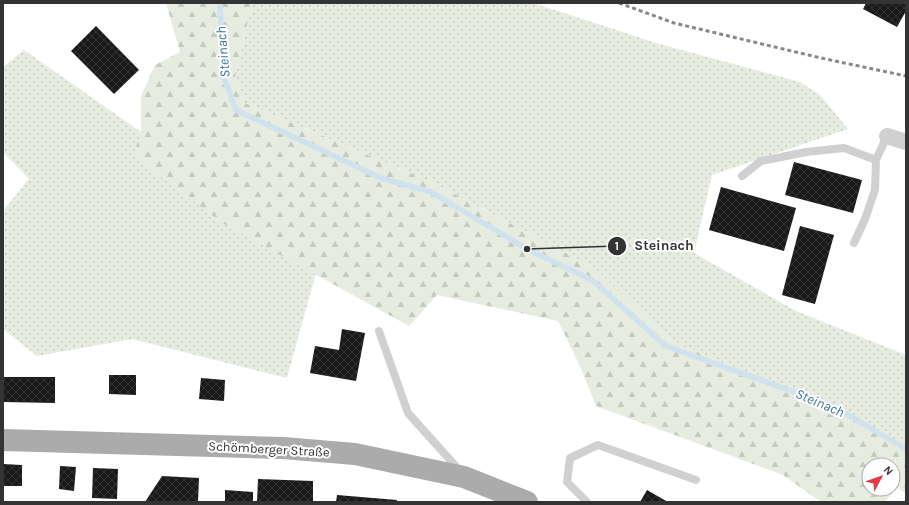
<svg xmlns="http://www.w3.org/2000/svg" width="909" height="505" font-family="Karla,sans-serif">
	<defs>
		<pattern id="grass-dots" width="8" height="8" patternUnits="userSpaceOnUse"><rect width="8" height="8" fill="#e6ecdf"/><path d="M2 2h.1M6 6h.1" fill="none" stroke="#c6cbc0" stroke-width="1.8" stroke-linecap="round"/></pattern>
		<pattern id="forest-firs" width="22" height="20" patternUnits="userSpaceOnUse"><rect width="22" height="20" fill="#e6ecdf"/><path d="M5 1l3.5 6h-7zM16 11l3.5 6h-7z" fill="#c6cbc0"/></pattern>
		<pattern id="building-cross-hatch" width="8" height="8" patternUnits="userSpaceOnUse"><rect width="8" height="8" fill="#1a1a1a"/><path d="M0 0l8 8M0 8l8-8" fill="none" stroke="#333"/></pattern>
	</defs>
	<rect width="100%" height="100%" fill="#fff"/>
	<path fill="url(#grass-dots)" d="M252 3H533L656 43 800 82 820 95 848 129 712 175 694 253 796 311 906 355V448L668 338 596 269 434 183 245 103 235 77Z
		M24 50 141 132 134 156 224 224 316 273 287 378 132 339 37 356 3 329V211L29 179 3 152V67Z"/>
	<path fill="url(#forest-firs)" fill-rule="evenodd" d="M166 3H252L235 77 245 103 434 183 596 269 668 338 906 448V493L897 488 885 502H821L783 475 596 406 580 366 558 321 437 295 409 326 224 224 133 156 141 132V96L155 65 180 52ZM869 465H893V489H869Z"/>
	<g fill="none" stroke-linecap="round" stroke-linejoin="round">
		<path stroke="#cfe2ee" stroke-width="5.5" d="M220 3 223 76 236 110 381 178 431 192 527 249 592 280 666 346 833 406 906 449"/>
	</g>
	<path fill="url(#building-cross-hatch)" d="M866 3H906V11L897 27 863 9Z
		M96 26 139 70 114 94 71 51Z
		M794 162 862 180 853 213 785 195Z
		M721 187 796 208 784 251 709 230Z
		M800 226 834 235 815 304 782 295Z
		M342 329 365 333 356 381 310 373 315 346 339 350Z
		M109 375H136V395L109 394Z
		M3 377H55V403L3 402Z
		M201 378 225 380 224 401 199 399Z
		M3 464 22 465V486H3Z
		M60 466 76 467 74 491 59 489Z
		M93 468 118 469 117 499 92 498Z
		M162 476 199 478 198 502H145Z
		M258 479 313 481V502H257Z
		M225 490 253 492V502H225Z
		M647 490 668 502H640Z
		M337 495 397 500V502H336Z"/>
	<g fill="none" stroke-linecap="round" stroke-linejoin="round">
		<path stroke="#d0d0d0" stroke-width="8" d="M742 176 761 161 806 152 844 148 876 160
			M854 243 865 219 875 190 876 160 887 136
			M379 331 408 413 460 471
			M587 502 567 482 570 458 598 445 696 480"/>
		<path stroke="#d0d0d0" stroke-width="16" d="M887 136 906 142"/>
		<path stroke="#ababab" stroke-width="22" d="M3 440 283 448 355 454 464 477 527 502"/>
		<path stroke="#888" stroke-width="3" stroke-dasharray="4 3" stroke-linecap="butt" d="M619 3 674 23 821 58 906 76"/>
	</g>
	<g text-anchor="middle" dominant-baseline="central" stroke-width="4" stroke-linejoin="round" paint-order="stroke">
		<g font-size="13" fill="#333" stroke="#fff">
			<text transform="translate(269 449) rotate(3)">Schömberger Straße</text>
		</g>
		<g font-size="14" font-style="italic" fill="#3f7597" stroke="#fff">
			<text transform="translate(223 52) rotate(-95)">Steinach</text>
			<text transform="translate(820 403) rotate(23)">Steinach</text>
		</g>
	</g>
	<path fill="none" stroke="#333" stroke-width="1.5" d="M527 249L617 246"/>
	<g fill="#333" stroke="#fff" stroke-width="1.5">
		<circle cx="527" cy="249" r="4"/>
		<circle cx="617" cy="246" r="10"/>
	</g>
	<g font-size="12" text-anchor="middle" font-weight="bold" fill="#fff">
		<text x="617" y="250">1</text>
	</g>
	<g font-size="14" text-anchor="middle" font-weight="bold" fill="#333" stroke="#fff" stroke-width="4" stroke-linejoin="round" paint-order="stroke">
		<text x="664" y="250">Steinach</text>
	</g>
	<rect width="909" height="505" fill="none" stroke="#333333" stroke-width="8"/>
	<g transform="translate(881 477) rotate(49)"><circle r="19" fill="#ffffff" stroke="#adadad"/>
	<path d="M0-3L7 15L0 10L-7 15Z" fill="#e63946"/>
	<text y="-6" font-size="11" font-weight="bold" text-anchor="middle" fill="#333333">N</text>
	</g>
</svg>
